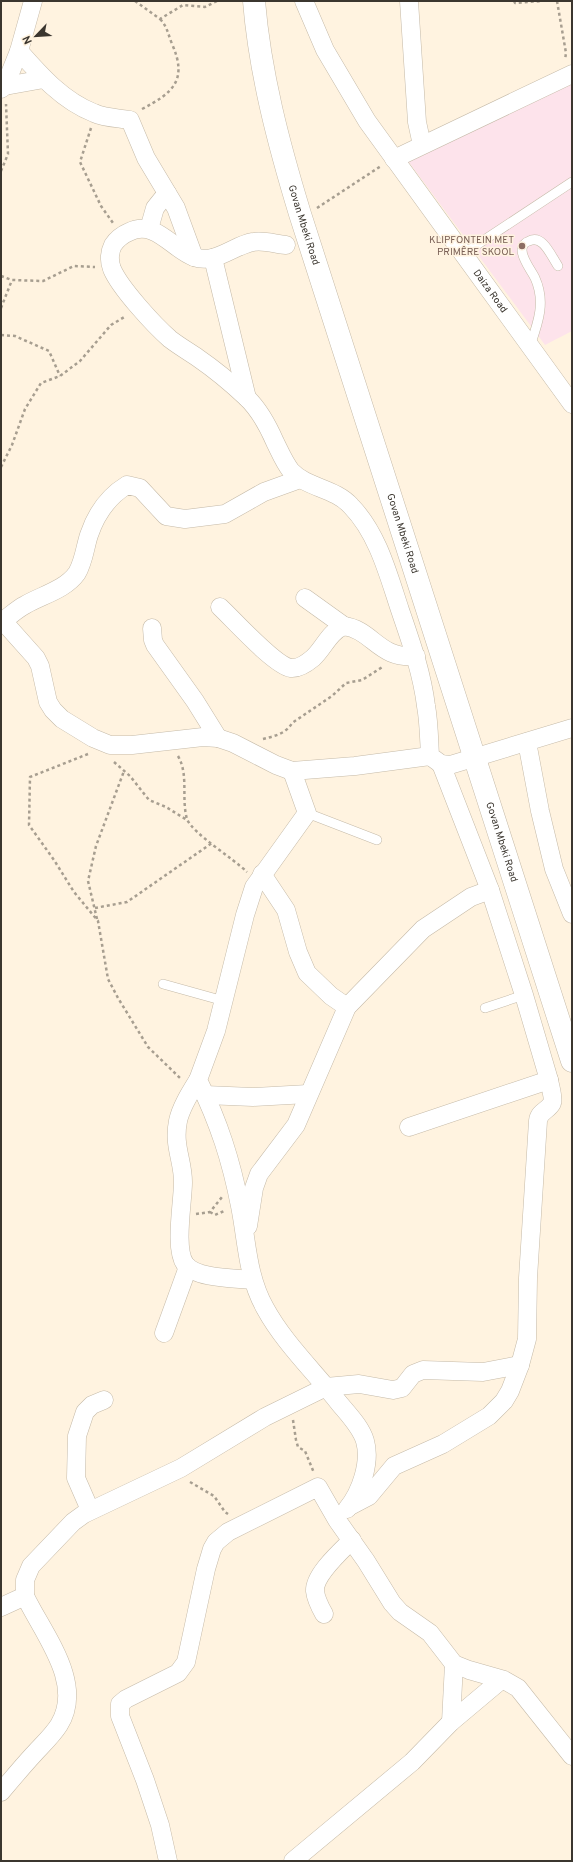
<svg xmlns="http://www.w3.org/2000/svg" width="573" height="1862" font-family="Overpass,sans-serif">
	<rect width="100%" height="100%" fill="#fff3e0"/>
	<path fill="#fde3eb" d="M572 82V331L545 345 408 161Z"/>
	<g fill="none" stroke-linecap="round" stroke-linejoin="round">
		<g stroke="#c5baa8" stroke-width="10">
			<path id="lane" d="M463 254 572 182
				M530 346C538 323 546 302 535 278 531 270 522 259 522 250 522 246 525 242 529 241 543 234 551 256 558 266
				M307 813 377 840
				M163 984 224 1001
				M485 1008 524 995"/>
		</g>
		<g stroke="#c5baa8" stroke-width="19">
			<g id="street">
				<path d="M33 1 19 51C40 75 63 101 94 113 105 118 118 118 130 120L146 158 176 208 194 257"/>
				<path id="s1" d="M304 1 325 50 367 121 572 404"/>
				<path d="M409 1 417 122 422 145"/>
				<path d="M5 86 19 51"/>
				<path d="M1 89 5 86 44 79"/>
				<path d="M394 159 572 74"/>
				<path d="M149 229 155 208 167 193"/>
				<path d="M286 245C275 244 264 240 253 242 234 245 215 265 194 257 172 249 155 219 129 232 122 235 117 239 113 245 109 253 109 261 112 269 120 288 154 325 170 339 179 346 188 351 198 358 214 369 231 383 246 397 259 409 268 426 275 442 280 452 284 462 291 471 307 488 335 488 351 506 378 534 388 574 400 610 411 642 422 673 426 706 429 722 429 739 430 756L441 764 450 765 572 728"/>
				<path d="M213 258 247 398"/>
				<path d="M300 479 264 492 225 514 185 519 166 516 140 488 127 485C109 496 96 514 89 535 85 547 84 561 77 573 65 590 42 595 25 605 17 609 10 616 3 621L36 658 40 666 48 702 53 710 62 719 93 738 110 745H132L203 737 218 738 233 743 276 765 292 771 355 766 430 756"/>
				<path d="M305 598 344 626"/>
				<path d="M220 607C233 619 275 666 291 668 299 669 307 663 313 658 324 648 329 632 344 626 373 630 379 660 416 656"/>
				<path d="M152 628 153 640 155 645 195 701 218 738"/>
				<path d="M527 742 540 811 554 869 572 914"/>
				<path d="M292 771 307 813 254 887 245 915 216 1031 198 1080C219 1123 231 1160 240 1206 247 1241 247 1276 265 1308 284 1343 315 1372 339 1403 348 1414 361 1427 365 1441 371 1462 361 1492 347 1509"/>
				<path d="M262 874 286 910 298 952 307 973 331 996 347 1007"/>
				<path d="M198 1080C190 1093 181 1107 178 1121 173 1146 183 1160 183 1182 183 1202 174 1248 185 1264 196 1279 236 1278 252 1280"/>
				<path d="M205 1095 253 1097 308 1094"/>
				<path d="M409 1127 549 1080"/>
				<path d="M248 1226 254 1188 259 1174 296 1125 347 1007 423 929 471 897 490 890"/>
				<path d="M164 1333 188 1267"/>
				<path d="M350 1506 369 1496 394 1466 443 1444 489 1416 504 1401 510 1391 520 1365 527 1339 528 1278 538 1121C539 1111 548 1111 552 1103 554 1098 550 1086 549 1080L524 995 490 890 441 764"/>
				<path d="M90 1510 76 1478 77 1436 85 1412 92 1405 104 1400"/>
				<path d="M1 1607 25 1596"/>
				<path d="M324 1614C320 1607 316 1600 315 1591 314 1575 341 1551 352 1540"/>
				<path d="M451 1722 454 1664"/>
				<path d="M1 1792C12 1779 22 1767 33 1755 42 1745 52 1736 59 1725 85 1683 43 1634 25 1596V1580L31 1566 73 1522 84 1514 181 1468 265 1417 326 1387 359 1384 393 1390 402 1388 413 1374 423 1370 483 1372 520 1365"/>
				<path d="M168 1861 160 1825 145 1780 120 1716V1704L126 1699 178 1673 186 1662 206 1569 212 1549 216 1542 228 1532 318 1487 337 1520 366 1561 392 1603 400 1612 430 1633 454 1664 469 1670 504 1680 518 1688 572 1756"/>
				<path d="M293 1861 412 1762 451 1722 501 1680"/>
			</g>
		</g>
		<g stroke="#c5baa8" stroke-width="23">
			<g id="secondary">
				<path id="s2" d="M254 1C260 74 279 145 300 214L572 1061"/>
			</g>
		</g>
		<path stroke="#a79e90" stroke-width="2.5" stroke-dasharray="3 3" stroke-linecap="butt" d="M135 1 160 19 183 5 205 7 217 1
			M514 1 515 3 542 1
			M557 1 566 53 565 60
			M142 109C173 93 188 80 172 44 168 34 167 26 160 19
			M91 128 80 162 101 206 113 223
			M1 171 8 154 6 104
			M317 208 381 166
			M1 276 12 280 43 281 74 266 95 267
			M1 308 12 280
			M1 335 15 336 49 351 60 376
			M1 467 12 445 25 409 41 383 60 376 80 361 111 325 126 316
			M263 739C274 736 286 734 292 723L332 696 346 683 362 680 384 666
			M88 754 30 777 29 825 54 860 74 892 98 921 108 979 118 998 148 1047 180 1078
			M178 756C189 775 181 798 187 819 192 833 234 859 247 872
			M114 762 130 776 149 800 166 807 187 820
			M95 908 127 902 212 843
			M97 919 88 881 96 846 124 771
			M210 1212 215 1215 224 1211
			M196 1214 210 1212 222 1197
			M293 1420 296 1440 298 1447 305 1451 314 1473
			M190 1482 214 1496 225 1512 228 1514"/>
		<use href="#lane" stroke="#fff" stroke-width="9"/>
		<use href="#street" stroke="#fff" stroke-width="18"/>
		<use href="#secondary" stroke="#fff" stroke-width="22"/>
	</g>
	<circle fill="#8d6e63" stroke="#fff3e0" stroke-width="1.5" cx="522" cy="246" r="4"/>
	<g text-anchor="middle" dominant-baseline="central" stroke-width="3" stroke-linejoin="round" paint-order="stroke">
		<g font-size="10" fill="#3b362f" stroke="#fff3e0">
			<text stroke="none"><textPath href="#s2" startOffset="230">Govan Mbeki Road</textPath></text>
			<text stroke="none"><textPath href="#s1" startOffset="346">Daiza Road</textPath></text>
			<text stroke="none"><textPath href="#s2" startOffset="554">Govan Mbeki Road</textPath></text>
			<text stroke="none"><textPath href="#s2" startOffset="878">Govan Mbeki Road</textPath></text>
		</g>
		<g font-size="10" fill="#785e54" stroke="#fff3e0" text-anchor="end">
			<text x="514" y="240">KLIPFONTEIN MET<tspan x="514" dy="12">PRIMÊRE SKOOL</tspan></text>
		</g>
	</g>
	<rect width="573" height="1862" fill="none" stroke="#3b362f" stroke-width="4"/>
	<g transform="translate(36 36) rotate(245)" stroke="#fff3e0" stroke-width="3" paint-order="stroke">
	<path d="M0-3L7 15L0 10L-7 15Z" fill="#3b362f"/>
	<text y="-6" font-size="11" font-weight="bold" text-anchor="middle" fill="#3b362f">N</text>
	</g>
</svg>
